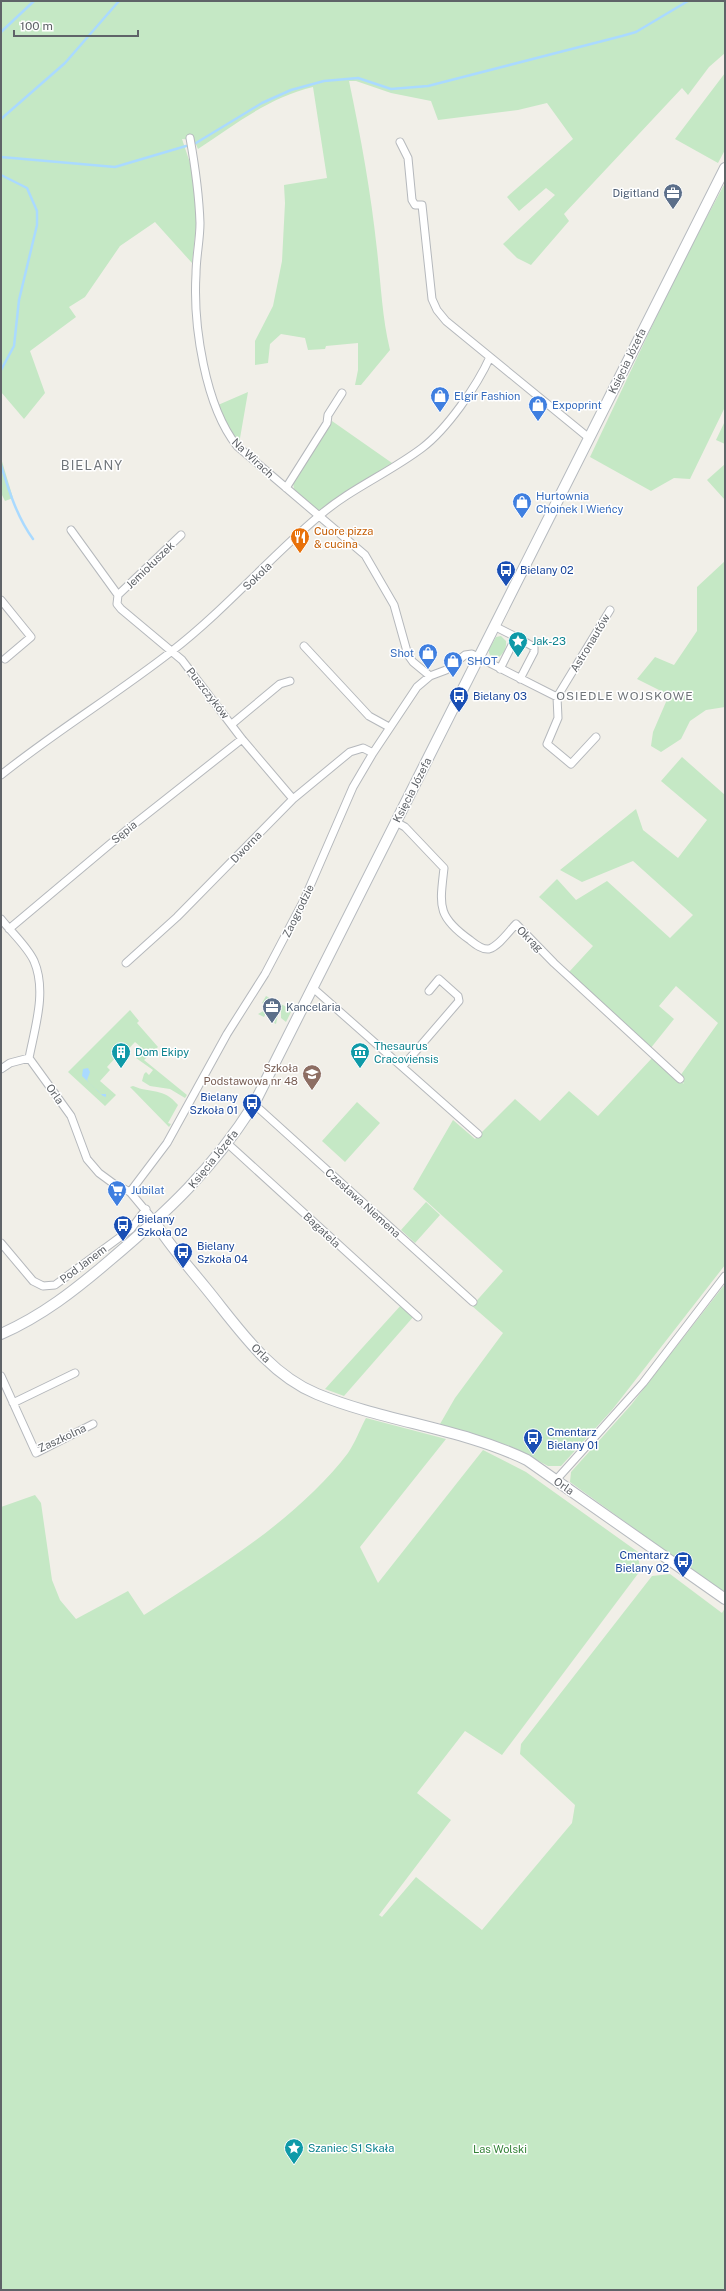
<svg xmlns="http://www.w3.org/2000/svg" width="726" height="2291" font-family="'Public Sans',sans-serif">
	<rect width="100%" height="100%" fill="#f1efe8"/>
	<path fill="#c5e8c5" d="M1 1H725V53L709 67 688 95 682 88 564 214 569 221 531 265 517 258 503 244 555 195 546 188 519 211 507 197 573 139 547 103 518 110 438 120 431 101 391 93 356 81H349C361 138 371 193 377 250 381 284 382 317 390 350L361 385H355L358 370V343L326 346 325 349 308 350 305 338 281 334 270 344 268 363 255 365V341L273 306 282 261 285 203 284 185 327 178 313 87C270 97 234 125 198 149L194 140 182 139 195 178 197 218 192 263 155 222 120 246 85 297 69 307 76 317 30 351 45 393 24 419 1 392Z
		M725 73V150L718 163 675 139Z
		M725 183V407L690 479 674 478 651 491 590 457 680 267Z
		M248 392 239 444 231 434 218 405Z
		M332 421 392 463 319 511 294 490 293 482Z
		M725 421V444L716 440Z
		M1 458 13 498 5 501 1 493Z
		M725 464V500L707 480Z
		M725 561V707L706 710 690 721 681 739 661 752 651 746 653 732 669 695 637 679 655 657 674 665 697 631V587Z
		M501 636 506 641C507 648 503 655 497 658 492 658 488 655 489 649L496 637Z
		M682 757 725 795V1265L612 1410 561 1466H548L512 1447 440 1424 455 1398 503 1333 472 1306 503 1271 413 1189 453 1120 475 1139 515 1099 540 1121 569 1091 598 1116 653 1057 684 1084 680 1076 718 1023 676 986 659 1006 674 1019 650 1049 569 972 593 946 539 897 557 879 576 900 607 881 670 938 693 915 633 861 582 882 560 870 636 809 643 830 678 858 707 820 661 781Z
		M266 996 292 1010 286 1022 281 1018V1012L262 1003Z
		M267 1009 278 1014 276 1024 274 1023 277 1016 267 1011 264 1017 258 1014Z
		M130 1010 139 1021 137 1023 158 1047 144 1060 187 1095 185 1098 170 1089 150 1086 142 1081 144 1074 146 1072 149 1075 153 1070 136 1058 143 1049 135 1042 120 1058 117 1056 107 1067 110 1070 100 1081 116 1095 105 1106 68 1072Z
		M133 1086C152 1094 163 1087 178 1105L168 1123 171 1124 169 1127 130 1087Z
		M357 1102 380 1123 345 1162 322 1141Z
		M426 1202 440 1215 415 1243 401 1230Z
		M725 1284V1594L570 1482 571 1472 631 1405Z
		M402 1304 414 1316 344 1396 325 1389Z
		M366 1418 446 1439 360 1547 378 1583 483 1450 526 1472 638 1552 640 1571 502 1755 465 1731 417 1793 451 1820 379 1915 382 1917 416 1877 482 1930 572 1823 575 1805 520 1754 521 1744 652 1576 670 1574 722 1613 725 1608V2290H1V1507L35 1495 41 1503 52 1580 60 1600 76 1619 128 1591 144 1615C212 1572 299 1518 348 1453 355 1443 360 1429 366 1418Z"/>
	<path fill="#aadaff" d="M88 1068 90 1072 87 1080C91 1086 97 1089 101 1094H106V1097L103 1096 82 1076 83 1069Z"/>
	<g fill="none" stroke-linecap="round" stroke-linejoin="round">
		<path stroke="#aadaff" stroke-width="2.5" d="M1 32 34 1
			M1 119 65 63 119 1
			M196 143 262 103 291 90 324 81 358 78 391 89 428 86 622 36 636 32 688 1
			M1 157 115 167 186 146
			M1 175 27 188 37 211V225L19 300 14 346 1 370
			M1 465C9 491 17 517 33 539"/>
		<g stroke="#b5b8bc" stroke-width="9">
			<path id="street" d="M190 138C195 166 199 194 200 223 200 240 196 257 196 274 193 325 205 406 237 446L365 555 394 605 408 655 413 662 430 676
				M400 142 408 158 412 200 415 205H422L432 299 437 310 446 321 589 438
				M286 488 327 423 328 415 342 393
				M71 530 118 595
				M118 595 117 604 121 609 182 660 242 739 293 799
				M118 595 181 535
				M1 600 31 637 5 659
				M494 626 516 637 500 669
				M516 637 534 647V652L520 679
				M304 646 369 716 389 727
				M557 697 610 610
				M232 724 280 684 290 681
				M1 775C56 731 117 694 172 651 225 610 268 559 319 516 350 489 389 473 422 448 447 429 477 386 490 357
				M396 822 405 827 444 868C440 905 436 916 470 940 475 944 482 950 489 949 499 946 509 931 516 924L554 963 680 1079
				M1 919C11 932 27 946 34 961 47 991 35 1027 29 1058L71 1116 87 1159 99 1173 114 1184 130 1192 155 1222
				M9 929 128 829 242 739
				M126 963 177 917 293 799 350 752 363 748 373 753
				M313 988 478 1134
				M403 1066 459 1001 458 996 439 979 429 991
				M1 1069 10 1063 29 1058
				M254 1104 473 1302
				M227 1143 418 1317
				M130 1192 167 1143 227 1034 265 974 304 900 353 787 373 753 417 687 430 676 446 670 465 655 472 654 557 697 558 718 547 744 571 764 596 737
				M1 1243 33 1281 43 1286 55 1285 131 1229 146 1209
				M1 1376 36 1453 93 1424
				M13 1403 75 1373
				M556 1480 643 1383 725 1276"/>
		</g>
		<g stroke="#b6babf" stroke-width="12">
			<path id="secondary" d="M155 1222C169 1245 188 1266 205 1287 237 1326 268 1374 317 1394 385 1422 461 1428 527 1460L725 1599
				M1 1334C42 1316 75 1290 109 1261 167 1212 213 1169 254 1104L725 168"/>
		</g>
		<use href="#street" stroke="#fff" stroke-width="7"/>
		<use href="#secondary" stroke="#fff" stroke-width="10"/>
	</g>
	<defs>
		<g id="office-pin" transform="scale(1)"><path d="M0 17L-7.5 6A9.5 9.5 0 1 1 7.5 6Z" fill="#5c6f8a" stroke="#fff"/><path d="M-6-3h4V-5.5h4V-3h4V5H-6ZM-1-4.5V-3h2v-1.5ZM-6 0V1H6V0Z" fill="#fff"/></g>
		<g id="shop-pin" transform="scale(1)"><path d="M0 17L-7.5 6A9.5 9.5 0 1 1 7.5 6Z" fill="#3f7fe0" stroke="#fff"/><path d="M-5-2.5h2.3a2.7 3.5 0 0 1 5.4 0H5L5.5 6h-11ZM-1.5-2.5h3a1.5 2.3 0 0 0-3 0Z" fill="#fff"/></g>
		<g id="restaurant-pin" transform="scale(1)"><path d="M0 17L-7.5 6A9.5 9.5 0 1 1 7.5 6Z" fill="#e8710a" stroke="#fff"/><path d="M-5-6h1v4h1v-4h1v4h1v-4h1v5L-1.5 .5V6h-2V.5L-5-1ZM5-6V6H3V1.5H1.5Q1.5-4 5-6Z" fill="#fff"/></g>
		<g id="bus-pin" transform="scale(1)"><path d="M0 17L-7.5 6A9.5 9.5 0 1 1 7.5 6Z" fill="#1a4fb4" stroke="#fff"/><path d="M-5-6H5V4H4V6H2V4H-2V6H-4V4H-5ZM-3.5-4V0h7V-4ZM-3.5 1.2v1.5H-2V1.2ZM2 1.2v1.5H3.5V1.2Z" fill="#fff"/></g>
		<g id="sight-pin" transform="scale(1)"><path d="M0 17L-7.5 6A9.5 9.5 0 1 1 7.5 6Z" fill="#0f9aa8" stroke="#fff"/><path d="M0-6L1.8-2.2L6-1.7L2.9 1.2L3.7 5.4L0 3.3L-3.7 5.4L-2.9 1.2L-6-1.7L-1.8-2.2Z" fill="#fff"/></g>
		<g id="building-pin" transform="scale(1)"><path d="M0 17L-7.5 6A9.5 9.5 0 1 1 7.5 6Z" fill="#0f9aa8" stroke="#fff"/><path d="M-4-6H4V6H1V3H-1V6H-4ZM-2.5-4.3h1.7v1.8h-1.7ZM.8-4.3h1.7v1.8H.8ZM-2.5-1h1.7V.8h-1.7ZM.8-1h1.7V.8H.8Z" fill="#fff"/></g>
		<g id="museum-pin" transform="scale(1)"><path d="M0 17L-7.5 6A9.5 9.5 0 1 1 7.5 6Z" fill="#0f9aa8" stroke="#fff"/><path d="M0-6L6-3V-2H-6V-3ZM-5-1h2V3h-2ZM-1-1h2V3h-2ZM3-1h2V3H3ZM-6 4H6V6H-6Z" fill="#fff"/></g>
		<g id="school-pin" transform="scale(1)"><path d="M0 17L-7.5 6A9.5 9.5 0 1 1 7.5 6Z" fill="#8d6e63" stroke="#fff"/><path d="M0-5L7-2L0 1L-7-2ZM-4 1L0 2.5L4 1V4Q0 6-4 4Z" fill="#fff"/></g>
		<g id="supermarket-pin" transform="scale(1)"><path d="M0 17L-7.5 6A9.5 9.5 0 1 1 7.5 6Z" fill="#3f7fe0" stroke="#fff"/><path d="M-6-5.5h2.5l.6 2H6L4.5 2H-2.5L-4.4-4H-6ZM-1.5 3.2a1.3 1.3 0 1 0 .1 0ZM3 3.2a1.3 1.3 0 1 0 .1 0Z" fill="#fff"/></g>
	</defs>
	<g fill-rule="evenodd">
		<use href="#office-pin" x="673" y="193"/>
		<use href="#shop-pin" x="440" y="396"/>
		<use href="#shop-pin" x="538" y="405"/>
		<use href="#shop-pin" x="522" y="502"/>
		<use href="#restaurant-pin" x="300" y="537"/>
		<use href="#bus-pin" x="506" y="570"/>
		<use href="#sight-pin" x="518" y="641"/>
		<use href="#shop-pin" x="428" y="653"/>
		<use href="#shop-pin" x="453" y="661"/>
		<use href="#bus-pin" x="459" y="696"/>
		<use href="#office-pin" x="272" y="1007"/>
		<use href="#building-pin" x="121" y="1052"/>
		<use href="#museum-pin" x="360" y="1052"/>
		<use href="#school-pin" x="312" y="1074"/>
		<use href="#bus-pin" x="252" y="1103"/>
		<use href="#supermarket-pin" x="117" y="1190"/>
		<use href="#bus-pin" x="123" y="1225"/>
		<use href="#bus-pin" x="183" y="1252"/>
		<use href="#bus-pin" x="533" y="1438"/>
		<use href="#bus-pin" x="683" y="1561"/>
		<use href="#sight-pin" x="294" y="2148"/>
	</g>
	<g text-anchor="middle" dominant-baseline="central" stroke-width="3" stroke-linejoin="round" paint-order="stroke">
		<g font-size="11" fill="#4e5e75" stroke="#fff" text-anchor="end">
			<text x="659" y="193">Digitland</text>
			<text x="286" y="1007" text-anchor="start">Kancelaria</text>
		</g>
		<g font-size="11" fill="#5f6368" stroke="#fff">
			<text transform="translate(627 361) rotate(-64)">Księcia Józefa</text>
			<text transform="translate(253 458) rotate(43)">Na Wirach</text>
			<text transform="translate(150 565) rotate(-44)">Jemiołuszek</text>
			<text transform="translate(257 576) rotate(-44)">Sokola</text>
			<text transform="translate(590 643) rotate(-59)">Astronautów</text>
			<text transform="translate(208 693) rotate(52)">Puszczyków</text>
			<text transform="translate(412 790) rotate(-63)">Księcia Józefa</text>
			<text transform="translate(124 832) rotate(-39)">Sępia</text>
			<text transform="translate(246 847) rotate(-46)">Dworna</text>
			<text transform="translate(298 911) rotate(-64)">Zaogrodzie</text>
			<text transform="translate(530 939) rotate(44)">Okrąg</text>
			<text transform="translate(55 1094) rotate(54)">Orla</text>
			<text transform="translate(213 1159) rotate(-51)">Księcia Józefa</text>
			<text transform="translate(363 1203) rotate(42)">Czesława Niemena</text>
			<text transform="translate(322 1230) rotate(43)">Bagatela</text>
			<text transform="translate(83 1264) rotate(-37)">Pod Janem</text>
			<text transform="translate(261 1353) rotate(45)">Orla</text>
			<text transform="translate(62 1438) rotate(-25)">Zaszkolna</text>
			<text transform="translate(564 1486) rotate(35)">Orla</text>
		</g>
		<g font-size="11" fill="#366cbe" stroke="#fff" text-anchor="start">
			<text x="454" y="396">Elgir Fashion</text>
			<text x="552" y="405">Expoprint</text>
			<text x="536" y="496">Hurtownia<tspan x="536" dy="13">Choinek I Wieńcy</tspan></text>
			<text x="414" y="653" text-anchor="end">Shot</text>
			<text x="467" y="661">SHOT</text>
			<text x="131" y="1190">Jubilat</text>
		</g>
		<g font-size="11" fill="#c56008" stroke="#fff" text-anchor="start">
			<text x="314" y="531">Cuore pizza<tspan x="314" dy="13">&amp; cucina</tspan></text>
		</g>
		<g font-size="11" fill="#164399" stroke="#fff" text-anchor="start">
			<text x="520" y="570">Bielany 02</text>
			<text x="473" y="696">Bielany 03</text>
			<text x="238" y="1097" text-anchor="end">Bielany<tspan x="238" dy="13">Szkoła 01</tspan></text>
			<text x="137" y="1219">Bielany<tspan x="137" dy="13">Szkoła 02</tspan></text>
			<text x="197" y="1246">Bielany<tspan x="197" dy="13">Szkoła 04</tspan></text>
			<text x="547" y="1432">Cmentarz<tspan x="547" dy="13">Bielany 01</tspan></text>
			<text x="669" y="1555" text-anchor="end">Cmentarz<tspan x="669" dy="13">Bielany 02</tspan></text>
		</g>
		<g font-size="11" fill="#0d838f" stroke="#fff" text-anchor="start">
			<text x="532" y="641">Jak-23</text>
			<text x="374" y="1046">Thesaurus<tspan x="374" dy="13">Cracoviensis</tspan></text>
			<text x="135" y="1052">Dom Ekipy</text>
			<text x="308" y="2148">Szaniec S1 Skała</text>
		</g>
		<g font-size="11" fill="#785e54" stroke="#fff" text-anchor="end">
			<text x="298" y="1068">Szkoła<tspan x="298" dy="13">Podstawowa nr 48</tspan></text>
		</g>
		<g font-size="11" fill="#348238" stroke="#fff">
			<text x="500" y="2149">Las Wolski</text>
		</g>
		<g font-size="12" letter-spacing="1" fill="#70757a" stroke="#fff">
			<text x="625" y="696">OSIEDLE WOJSKOWE</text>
		</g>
		<g font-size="13" letter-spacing="1" fill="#70757a" stroke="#fff">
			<text x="92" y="465">BIELANY</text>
		</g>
	</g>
	<rect width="726" height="2291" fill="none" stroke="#5f6368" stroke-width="4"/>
	<path d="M14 30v6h124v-6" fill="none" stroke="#5f6368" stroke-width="2"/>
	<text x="20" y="30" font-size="12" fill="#5f6368" stroke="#ffffff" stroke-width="3" paint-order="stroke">100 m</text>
</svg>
